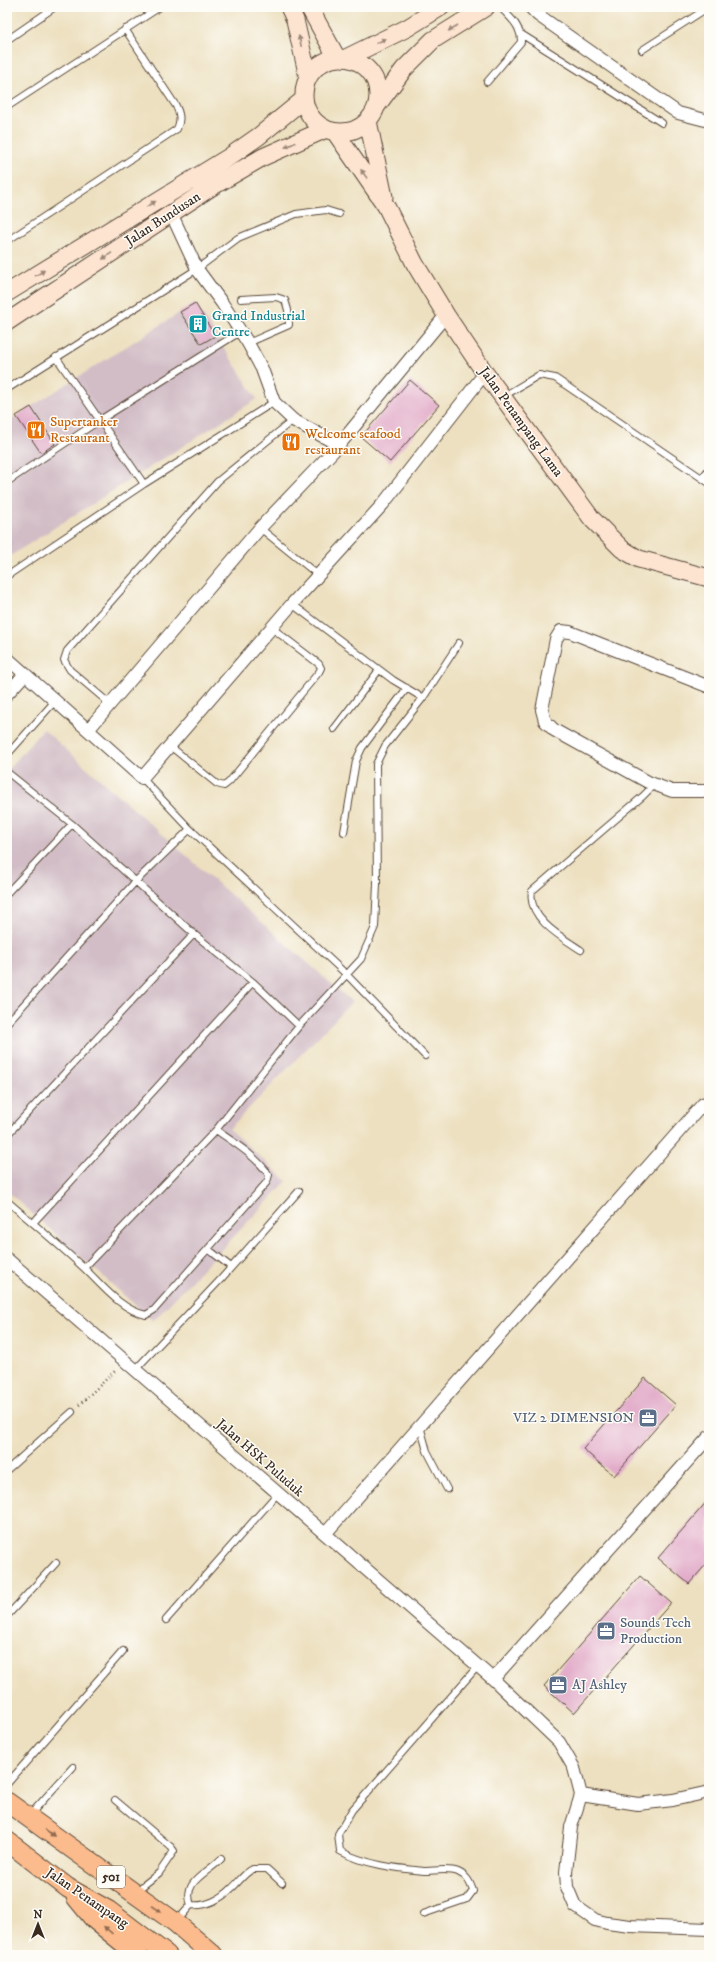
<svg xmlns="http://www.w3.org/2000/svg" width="716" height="1962" font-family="'IM FELL DW Pica',serif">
	<rect width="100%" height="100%" fill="#fdfcf7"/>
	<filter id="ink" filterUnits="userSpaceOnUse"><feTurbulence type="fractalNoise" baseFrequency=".025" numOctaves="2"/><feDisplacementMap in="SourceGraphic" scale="8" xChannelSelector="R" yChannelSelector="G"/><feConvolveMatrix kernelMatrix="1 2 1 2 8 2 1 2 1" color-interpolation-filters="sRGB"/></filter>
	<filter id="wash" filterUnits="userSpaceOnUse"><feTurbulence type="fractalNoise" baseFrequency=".012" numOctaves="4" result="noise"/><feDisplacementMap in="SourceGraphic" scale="16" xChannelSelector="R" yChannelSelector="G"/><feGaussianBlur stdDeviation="0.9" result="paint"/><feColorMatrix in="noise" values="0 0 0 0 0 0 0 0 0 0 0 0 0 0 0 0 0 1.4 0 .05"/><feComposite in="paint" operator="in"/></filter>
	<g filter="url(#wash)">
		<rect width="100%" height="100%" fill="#ede0c0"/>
		<path fill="#d2bdc6" d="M195 303 257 399 7 558V422Z
			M43 729 352 1002 229 1129 287 1181 153 1321 7 1191V771Z"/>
		<g id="blocks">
			<path fill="#e2abc9" d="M195 303 215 336 201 344 180 312Z
				M410 380 439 405 390 462 361 437Z
				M31 407 55 444 41 453 16 416Z
				M645 1378 676 1405 614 1476 583 1449Z
				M709 1499V1561L689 1584 658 1558Z
				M640 1576 671 1603 574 1713 544 1686Z"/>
		</g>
	</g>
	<g filter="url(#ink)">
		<use href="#blocks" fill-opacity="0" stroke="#564536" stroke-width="1"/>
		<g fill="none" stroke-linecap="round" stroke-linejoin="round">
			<g stroke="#564536" stroke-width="8">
				<path id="service" d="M521 34 662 123
					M7 38H10L55 7
					M642 50 709 7
					M487 82 521 42C521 26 511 18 500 7
					M7 107 160 7
					M7 241 177 129C181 120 180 114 176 106L125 29
					M241 299 276 297 285 300 288 310 289 325 248 343
					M56 357 144 484
					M7 389 197 269 238 238 296 214 326 210 339 214
					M504 396 539 375 555 378 709 483
					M702 478 709 469
					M7 482 100 420 240 332
					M260 528 318 575
					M7 576 144 484 274 402
					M292 604 393 680 423 698
					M109 703 70 670 64 660 67 651 218 481 293 420
					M334 729 379 670
					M170 746 217 784 224 786 229 782 319 672 321 668 319 664 272 628
					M7 755 55 701
					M7 772 72 824 194 934 253 982 299 1026
					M142 778 190 829 347 975 425 1056
					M344 832 356 761 362 748 407 688
					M7 893 72 824
					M581 950C561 937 527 918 532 891L643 796 655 784
					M7 1023 136 881 190 829
					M7 1135 194 934
					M7 1201C33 1223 59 1245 84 1268 103 1286 120 1309 146 1315L154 1310 267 1182 269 1175C256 1156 235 1143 216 1130
					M33 1223 253 982
					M208 1249 231 1267
					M84 1268 216 1130 299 1026 361 959 375 927 377 884 376 764 385 746 423 698 459 643
					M135 1370 221 1279 299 1191
					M420 1426 427 1451 447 1489
					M7 1470 72 1412
					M7 1616 56 1563
					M166 1620 278 1493
					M7 1784 123 1651
					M115 1800 171 1847 174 1851 159 1873 135 1892
					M29 1816 73 1767
					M191 1905C206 1907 221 1899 232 1888 239 1882 244 1873 253 1869H267L282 1883
					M191 1905C182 1881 207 1874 221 1859
					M423 1914 467 1899 473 1891C470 1882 467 1876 458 1872 449 1868 434 1871 424 1871 395 1868 366 1865 340 1851L338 1834 352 1810 478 1666
					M177 1921 191 1905"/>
			</g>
			<g stroke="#564536" stroke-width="14">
				<path id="minor" d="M530 7 538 15 678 113 709 121
					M171 213 197 269 222 303 248 343 262 369 274 402 293 420 339 445
					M7 658 142 778 292 604 383 504 485 373
					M707 686 570 632 561 631 556 639 542 710 545 721 554 730 648 782 672 791H709
					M7 694 25 674
					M88 730 260 528 339 445 446 315
					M7 1259 493 1679 559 1742 574 1768 581 1795 571 1827 566 1872 567 1887 575 1906 595 1920 607 1923 630 1926 709 1929
					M325 1534 703 1104 709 1102
					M493 1679 709 1437
					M581 1795 638 1804 673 1800 709 1792"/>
			</g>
			<g stroke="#564536" stroke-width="19">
				<path id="secondary" d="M289 7 295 20 308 77
					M309 7 337 58
					M304 95a37 37 0 1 1 74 0a37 37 0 1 1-74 0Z
					M346 58 407 28 441 7
					M376 107 404 69 433 40 486 7
					M368 121 384 197
					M335 132 386 206 415 264 446 315 485 373 592 519 622 549 639 559 709 578
					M7 293 229 157 259 136 304 99
					M7 322 210 188 263 157 326 129"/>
			</g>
			<g stroke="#564536" stroke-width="21">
				<path id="primary" d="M7 1802 176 1923 213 1955
					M7 1841 68 1888 109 1911 167 1955
					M76 1897 94 1919 138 1955"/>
			</g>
			<path stroke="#564536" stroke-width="2.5" stroke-dasharray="1 3" stroke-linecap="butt" d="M79 1405 116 1370"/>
			<use href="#service" stroke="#fff" stroke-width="6"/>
			<use href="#minor" stroke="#fff" stroke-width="12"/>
			<use href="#secondary" stroke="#fde4d1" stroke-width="17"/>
			<use href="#primary" stroke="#fbbb8c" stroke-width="19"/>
		</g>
		<defs><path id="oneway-solid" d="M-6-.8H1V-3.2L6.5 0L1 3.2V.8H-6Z"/></defs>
		<g fill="#9c8778">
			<use href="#oneway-solid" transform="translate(453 28) rotate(148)"/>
			<use href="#oneway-solid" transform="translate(300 41) rotate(-103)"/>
			<use href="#oneway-solid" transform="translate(381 41) rotate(-26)"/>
			<use href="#oneway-solid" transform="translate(290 145) rotate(156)"/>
			<use href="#oneway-solid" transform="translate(364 174) rotate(-125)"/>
			<use href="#oneway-solid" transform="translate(151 204) rotate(-31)"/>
			<use href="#oneway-solid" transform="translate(107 256) rotate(146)"/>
			<use href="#oneway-solid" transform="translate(40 273) rotate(-32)"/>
		</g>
		<g fill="#916b50">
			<use href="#oneway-solid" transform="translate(50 1833) rotate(36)"/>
			<use href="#oneway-solid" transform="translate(156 1909) rotate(35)"/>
			<use href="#oneway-solid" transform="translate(108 1930) rotate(-140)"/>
		</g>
	</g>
	<defs>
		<g id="building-square" transform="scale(1)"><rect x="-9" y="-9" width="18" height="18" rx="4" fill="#0f9aa8" stroke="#fdfcf7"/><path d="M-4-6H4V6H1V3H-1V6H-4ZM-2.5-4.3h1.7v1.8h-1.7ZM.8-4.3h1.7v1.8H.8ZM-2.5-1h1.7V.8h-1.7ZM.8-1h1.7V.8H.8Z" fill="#fff"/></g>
		<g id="restaurant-square" transform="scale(1)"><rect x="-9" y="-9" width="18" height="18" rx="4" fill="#e8710a" stroke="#fdfcf7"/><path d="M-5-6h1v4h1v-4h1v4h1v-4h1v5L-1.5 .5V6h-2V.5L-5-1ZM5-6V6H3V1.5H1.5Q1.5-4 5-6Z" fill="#fff"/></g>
		<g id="office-square" transform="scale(1)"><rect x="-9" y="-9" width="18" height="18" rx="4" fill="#5c6f8a" stroke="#fdfcf7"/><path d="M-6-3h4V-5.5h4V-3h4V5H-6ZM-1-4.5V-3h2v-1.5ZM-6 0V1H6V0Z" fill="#fff"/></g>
	</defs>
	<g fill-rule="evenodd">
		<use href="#building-square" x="198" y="324"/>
		<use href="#restaurant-square" x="36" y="430"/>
		<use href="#restaurant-square" x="291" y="442"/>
		<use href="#office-square" x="648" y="1418"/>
		<use href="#office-square" x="606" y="1631"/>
		<use href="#office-square" x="558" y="1685"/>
	</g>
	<g text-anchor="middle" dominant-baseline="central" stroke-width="3" stroke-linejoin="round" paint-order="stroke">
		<rect fill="#fdfcf7" stroke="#75695f" stroke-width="1" x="97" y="1866" width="28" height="22" rx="3"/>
		<g font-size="13" font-weight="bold" fill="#3b2a1e">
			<text x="111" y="1877">501</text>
		</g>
		<g font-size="14" fill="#3b2a1e" stroke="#fdfcf7">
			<text transform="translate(163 219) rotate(-33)">Jalan Bundusan</text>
			<text transform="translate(521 422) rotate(54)">Jalan Penampang Lama</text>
			<text transform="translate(260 1458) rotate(41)">Jalan HSK Puluduk</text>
			<text transform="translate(87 1898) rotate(34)">Jalan Penampang</text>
		</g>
		<g font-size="14" fill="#0d838f" stroke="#fdfcf7" text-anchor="start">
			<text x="212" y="316">Grand Industrial<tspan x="212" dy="16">Centre</tspan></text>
		</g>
		<g font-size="14" fill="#c56008" stroke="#fdfcf7" text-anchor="start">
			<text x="50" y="422">Supertanker<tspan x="50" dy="16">Restaurant</tspan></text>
			<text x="305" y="434">Welcome seafood<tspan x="305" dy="16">restaurant</tspan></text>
		</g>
		<g font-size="14" fill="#4e5e75" stroke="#fdfcf7" text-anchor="start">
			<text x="634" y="1418" text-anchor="end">VIZ 2 DIMENSION</text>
			<text x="620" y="1623">Sounds Tech<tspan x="620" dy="16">Production</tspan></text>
			<text x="572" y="1685">AJ Ashley</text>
		</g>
	</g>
	<rect width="716" height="1962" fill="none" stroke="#fdfcf7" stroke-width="24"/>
	<g transform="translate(38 1924)" stroke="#fdfcf7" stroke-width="3" paint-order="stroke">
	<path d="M0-3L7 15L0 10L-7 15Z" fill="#3b2a1e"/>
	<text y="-6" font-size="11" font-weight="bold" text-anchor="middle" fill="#3b2a1e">N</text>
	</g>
</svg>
